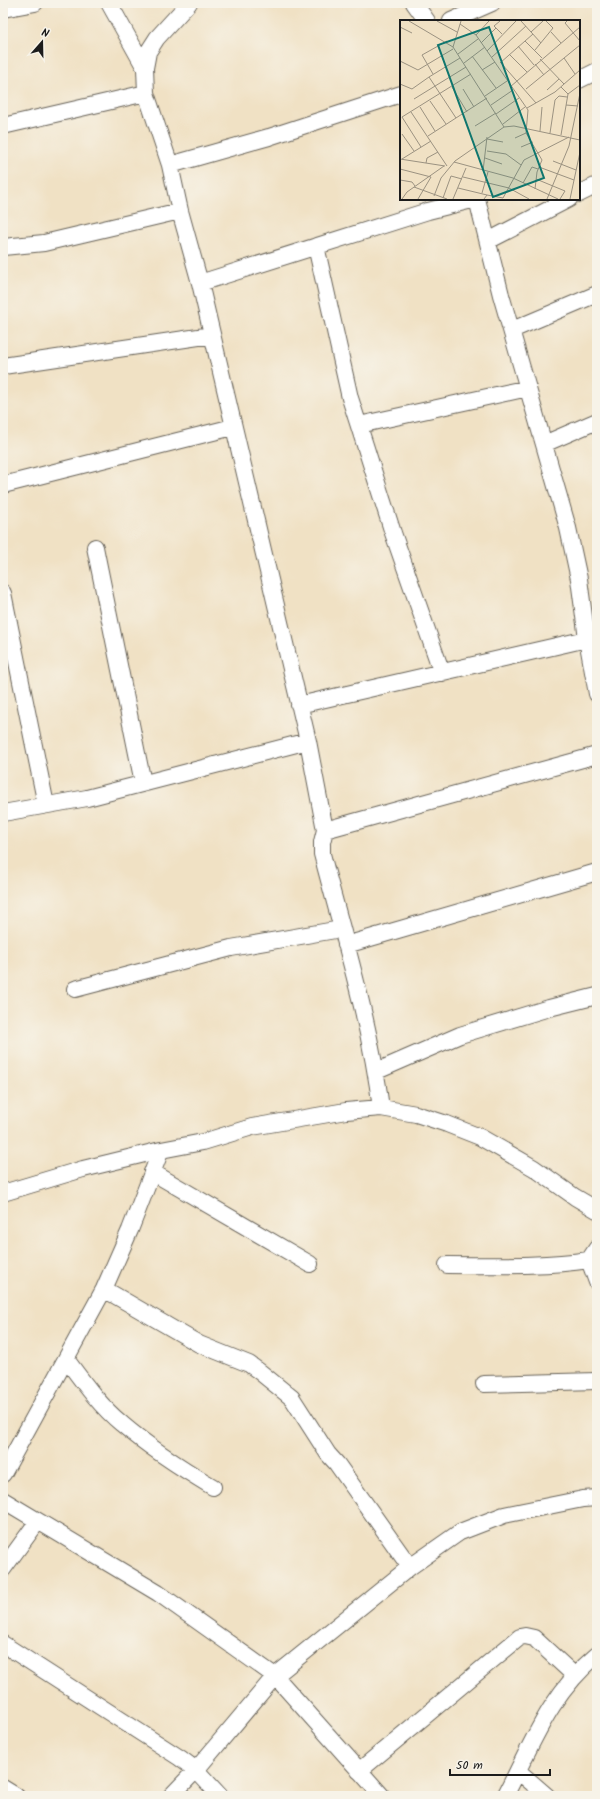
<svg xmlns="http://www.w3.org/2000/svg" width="600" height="1799" font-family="Kalam,sans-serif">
	<rect width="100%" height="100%" fill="#f7f3e8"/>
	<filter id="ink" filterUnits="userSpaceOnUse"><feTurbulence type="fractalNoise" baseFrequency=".025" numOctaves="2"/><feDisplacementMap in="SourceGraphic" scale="8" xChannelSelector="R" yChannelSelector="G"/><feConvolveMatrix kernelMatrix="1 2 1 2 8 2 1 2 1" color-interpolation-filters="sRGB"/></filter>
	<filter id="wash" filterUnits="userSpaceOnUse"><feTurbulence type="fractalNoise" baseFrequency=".012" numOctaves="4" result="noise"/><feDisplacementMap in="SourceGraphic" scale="16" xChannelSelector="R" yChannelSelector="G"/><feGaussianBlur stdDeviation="0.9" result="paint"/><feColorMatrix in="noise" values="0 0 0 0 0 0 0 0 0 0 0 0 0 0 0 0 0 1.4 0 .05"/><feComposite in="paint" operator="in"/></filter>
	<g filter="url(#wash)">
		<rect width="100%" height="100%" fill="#f0e1c4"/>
	</g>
	<g filter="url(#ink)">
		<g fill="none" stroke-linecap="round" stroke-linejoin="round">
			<g stroke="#666157" stroke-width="18">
				<path id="street" d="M109 3 145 68
					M189 3 157 38 148 52 145 68 146 93 170 165 180 211 200 283 308 741 325 830 322 842V854C344 938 370 1022 381 1108
					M414 3 427 21
					M3 9 35 3
					M451 21 492 3
					M579 80 597 71
					M3 126 146 93
					M170 165 269 137 401 94
					M579 194 597 185
					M477 199 501 295 568 528 579 579 587 639 597 694
					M488 241 569 199
					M316 246 350 398 393 533 442 673
					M3 247 44 243 180 211
					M200 283 428 211 476 199
					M512 330 597 294
					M3 366 212 335
					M359 425 528 388
					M544 444 597 421
					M3 485 233 427
					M95 547 143 783
					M3 593 46 805
					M299 705 587 639
					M3 813 87 798 308 741
					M325 830 597 755
					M346 945 597 872
					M75 989 231 948 341 929
					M377 1071 460 1035 549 1008 597 996
					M152 1172 310 1264
					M3 1193 83 1169 161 1150 203 1142 252 1127 346 1111 381 1108 416 1114 447 1124 480 1137 534 1168 575 1197 597 1210
					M597 1248 589 1260 597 1282
					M447 1265C494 1265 541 1267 589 1260
					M104 1289 199 1344 249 1364 260 1372 292 1398 328 1454 337 1464 410 1567
					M66 1359C83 1382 100 1406 122 1424 150 1448 181 1468 213 1487
					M484 1384 597 1381
					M3 1474 104 1289 130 1230 161 1150
					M3 1500 158 1593 275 1676 382 1796
					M3 1569 38 1521
					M3 1644 180 1758 196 1770 220 1796
					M359 1771 520 1637 525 1636 534 1638 574 1675
					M518 1771 547 1796
					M3 1788 16 1796
					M171 1796 196 1770 275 1676 410 1567 460 1532 504 1515 583 1499 597 1498
					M505 1796C533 1743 549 1695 597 1655"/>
			</g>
			<use href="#street" stroke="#fff" stroke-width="16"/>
		</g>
	</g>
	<g transform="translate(400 20)">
		<rect width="180" height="180" fill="#f0e1c4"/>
		<path fill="none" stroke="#9b9281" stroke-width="1" d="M9 1 53 27M37 1 57 12M61 1 53 27 104 107M100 1 94 6 102 14M121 1 141 23M167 1 165 3 180 21M60 4 76 15 128 90 126 113 142 140 137 152 135 169M0 7 12 13M131 12 143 1M151 12 161 23M76 15 89 1M125 21 142 38M81 23 96 8M118 26 134 45M135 30 153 8 146 1M87 31 116 1M58 34 78 19M109 34 127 52M72 36 96 68M92 37 126 6M164 38 175 54M140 39 164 64M0 41 18 50 53 29M64 43 85 27M100 43 133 14M101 43 136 83M135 44 144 55M82 50 95 42M33 54 22 35 47 21M0 64 12 69 29 57M52 67 67 92M110 67 180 7M63 69 74 87M126 69 180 25M147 70 159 59M168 74 180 65M85 76 107 61M14 79 66 47M30 81 46 104M91 85 113 70M166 85 178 86M20 87 35 111M127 88 155 72 180 50M11 92 47 146M96 94 119 78M56 98 29 57 60 38M103 104 125 87M75 106 96 93M140 111 142 87M150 113 155 80 159 76 167 77M2 114 14 131M161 115 168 74 161 67M28 116 87 78M115 118 126 113M87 119 103 122M21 127 2 97 71 54M121 127 133 122M87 131 106 134 121 145M85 138 102 144M0 139 45 146M2 139 31 121M153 141 176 150M54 142 113 158 158 179M26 143 27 138 38 132M139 147 174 160M0 149 31 157 18 179M83 151 87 117M63 157 109 168 129 179M136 159 165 171 160 179M0 160 12 162 15 166M123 163 132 147 138 149M14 167 47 179M58 168 87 175M82 173 88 152M34 176 41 158 55 141 104 107 114 106 180 120M43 178 51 156 62 159M2 179 7 172 44 146M53 179 66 148M84 179 87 175 103 178 124 140 169 117M147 179 169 126 180 73M170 179 180 132"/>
		<path fill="#0f766e" fill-opacity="0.15" stroke="#0f766e" stroke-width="2" d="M89 7 144 158 93 177 38 25Z"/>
		<rect width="180" height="180" fill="none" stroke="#1c1c1c" stroke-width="2"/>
	</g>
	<rect width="600" height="1799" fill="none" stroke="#f7f3e8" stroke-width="16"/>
	<g transform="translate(42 42) rotate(20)" stroke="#f7f3e8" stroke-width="3" paint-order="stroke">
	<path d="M0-3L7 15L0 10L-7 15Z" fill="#1c1c1c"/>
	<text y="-6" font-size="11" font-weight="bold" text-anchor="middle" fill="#1c1c1c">N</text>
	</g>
	<path d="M450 1769v6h100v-6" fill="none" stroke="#1c1c1c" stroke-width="2"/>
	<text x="456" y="1769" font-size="12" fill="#1c1c1c" stroke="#f7f3e8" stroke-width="3" paint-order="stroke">50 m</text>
</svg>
